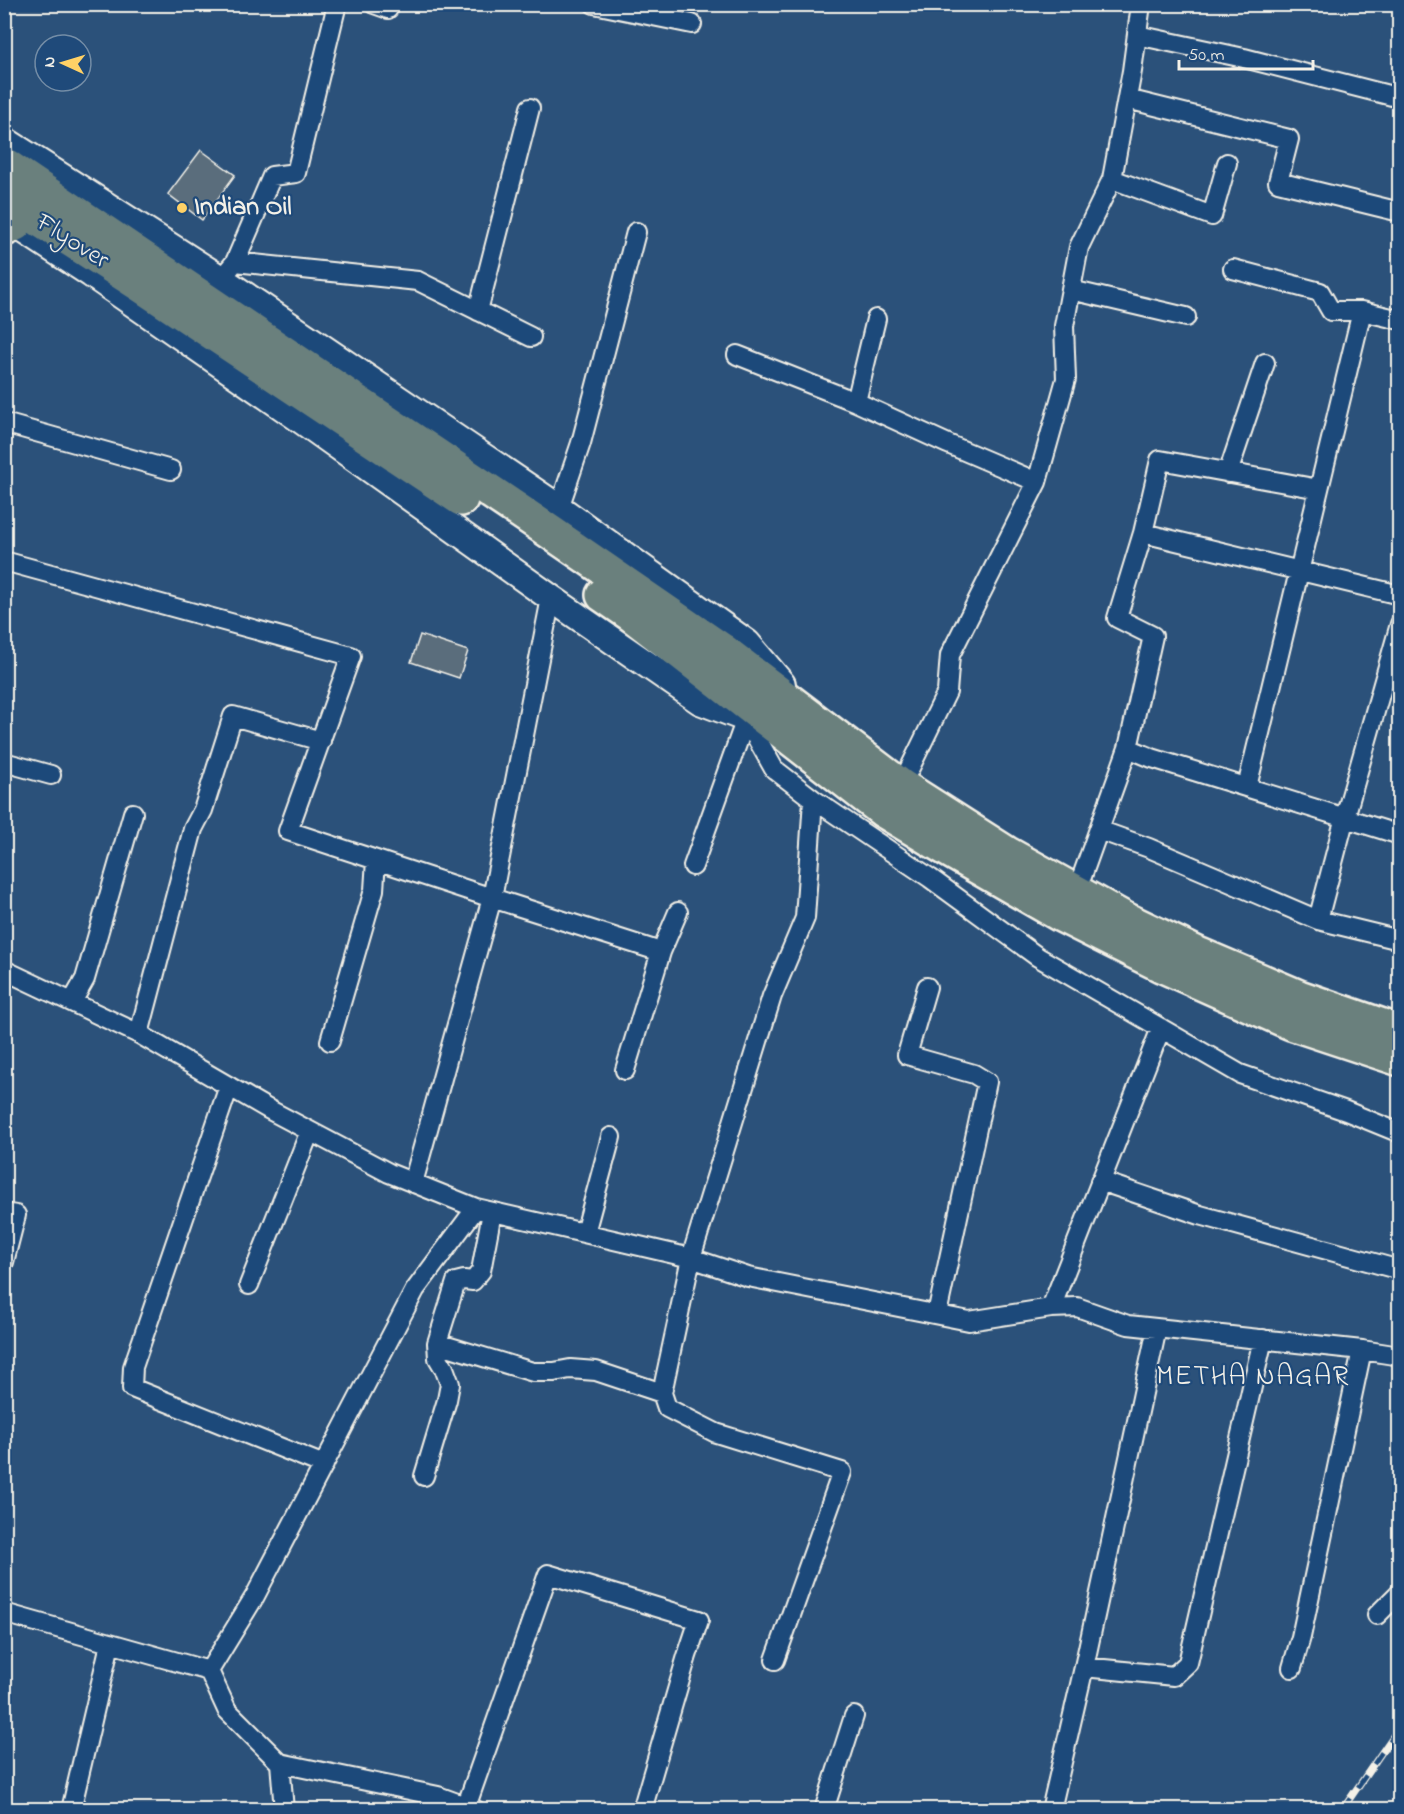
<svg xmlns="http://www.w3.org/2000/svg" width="1404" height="1814" font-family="'Indie Flower',sans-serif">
	<rect width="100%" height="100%" fill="#2b517a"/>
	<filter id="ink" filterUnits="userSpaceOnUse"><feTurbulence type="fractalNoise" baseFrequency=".0167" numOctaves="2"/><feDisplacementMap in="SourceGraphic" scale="12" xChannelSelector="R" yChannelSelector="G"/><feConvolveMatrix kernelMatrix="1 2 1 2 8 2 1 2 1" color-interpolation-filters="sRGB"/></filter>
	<g filter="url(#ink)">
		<path fill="#5a6d7c" stroke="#f4f1e8" stroke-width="1.5" d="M201 150 235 175 202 220 168 194Z
			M420 635 468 651 459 678 411 662Z"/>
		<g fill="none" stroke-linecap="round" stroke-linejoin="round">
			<g stroke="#f4f1e8" stroke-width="22">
				<path id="street" d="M374 4 388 9 389 4
					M594 4 692 24
					M1137 35 1244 58 1400 98
					M1127 99 1289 139 1278 182 1400 212
					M1112 179 1212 216 1227 163
					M235 262 418 281 531 337
					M1233 269 1320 292 1331 311H1362
					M221 279 235 262 272 176 296 173 337 4
					M1071 290 1186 317
					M478 311 530 108
					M737 355 856 402 948 444 1037 482
					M856 402 876 319
					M4 423 171 470
					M1228 473 1265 363
					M559 508 581 443 636 232
					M1143 533 1160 460 1319 489
					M4 561 351 656 288 831 492 898 551 598
					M1400 595 1143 533 1117 618 1153 636 1128 748 1152 758 1400 835
					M746 719 774 769 813 799 930 878 1038 957 1240 1074 1346 1111 1400 1133
					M4 762 51 775
					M901 786 947 692 950 655 1037 482 1066 379 1064 326 1079 247 1112 179 1132 71 1141 4
					M1247 787 1362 311 1400 320
					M1099 830 1149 848 1318 920 1400 940
					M693 866 746 719
					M1076 893 1128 748
					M1318 920 1345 817 1400 624
					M4 970 139 1034 268 1109 389 1173 476 1208 691 1258 748 1277 969 1321 1051 1308 1161 1028
					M927 987 907 1055 974 1074 987 1082 937 1314
					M72 1002 85 979 133 813
					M139 1034 193 829 203 810 233 716 321 741
					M330 1041 374 890 376 860
					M625 1070 661 952 678 912
					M229 1086 133 1367 132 1388 324 1465
					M1100 1181 1200 1215 1400 1270
					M413 1183 492 898 661 952
					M492 1212 481 1271 473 1281 464 1280 456 1282 437 1343 533 1372H554L570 1369 596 1371 662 1393
					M4 1213 16 1215 4 1262
					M585 1233 611 1137
					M249 1285 310 1131
					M1051 1308 1077 1307 1128 1325 1362 1350 1301 1637 1292 1668
					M1362 1350 1400 1356
					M424 1476 447 1400 450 1384 444 1368 438 1358 437 1343
					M4 1613 209 1671 227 1710 280 1763 284 1810
					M1377 1615 1400 1592
					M775 1660 842 1472 716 1433 667 1408 662 1393 691 1258 772 996 805 918 813 799
					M1084 1667 1174 1676 1188 1663 1263 1339
					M209 1671 255 1596 415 1290 476 1208
					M280 1763 438 1796 476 1810
					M71 1810 110 1644
					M465 1810 548 1574 699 1620 687 1656 642 1810
					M824 1810 854 1716
					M1051 1810 1084 1667 1157 1328"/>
			</g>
			<g stroke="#f4f1e8" stroke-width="30">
				<path id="secondary" d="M4 140 221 279 559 508 747 643 782 684
					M4 217 91 274 297 417 551 598 700 701 763 725"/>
			</g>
			<g stroke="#f4f1e8" stroke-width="33">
				<path id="primary" d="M4 232 17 226"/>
			</g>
			<g stroke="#f4f1e8" stroke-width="38">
				<path id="highway" d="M4 164 533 520 721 649 901 786 1006 853 1121 917 1200 955 1299 997 1400 1032
					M4 197 140 285 461 499
					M603 595 632 615 884 811 950 851 1061 915 1163 966 1291 1023 1400 1059"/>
			</g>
			<use href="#street" stroke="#1f4a7a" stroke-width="18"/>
			<use href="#secondary" stroke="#1f4a7a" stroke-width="26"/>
			<use href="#primary" stroke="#6a807d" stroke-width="28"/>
			<use href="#highway" stroke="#6a807d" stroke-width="33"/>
			<g stroke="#f4f1e8" stroke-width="7">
				<path id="rail" d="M1342 1810 1400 1726"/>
			</g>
			<use href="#rail" stroke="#1f4a7a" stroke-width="4.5" stroke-dasharray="14" stroke-linecap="butt"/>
		</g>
	</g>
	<circle fill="#ffd166" stroke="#1f4a7a" stroke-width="2" cx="182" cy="208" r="6"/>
	<g text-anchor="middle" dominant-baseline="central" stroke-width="4.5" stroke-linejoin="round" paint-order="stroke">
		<g font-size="26" font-weight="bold" fill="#f4f1e8" stroke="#1f4a7a" text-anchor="start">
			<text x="194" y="208">Indian Oil</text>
		</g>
		<g font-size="26" fill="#f4f1e8" stroke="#1f4a7a">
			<text transform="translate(72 242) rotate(32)">Flyover</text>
		</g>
		<g font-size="28" letter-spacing="1.5" fill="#f4f1e8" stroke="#1f4a7a">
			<text x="1253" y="1377">METHA NAGAR</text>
		</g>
	</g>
	<rect width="1404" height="1814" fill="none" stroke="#1f4a7a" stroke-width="24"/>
	<rect x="12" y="12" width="1380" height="1790" fill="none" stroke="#f4f1e8" stroke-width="2" filter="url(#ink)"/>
	<g transform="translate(63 63) rotate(274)"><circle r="28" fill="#1f4a7a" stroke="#748da6" stroke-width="1.5"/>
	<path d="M0-4.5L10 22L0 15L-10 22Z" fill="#ffd166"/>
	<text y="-9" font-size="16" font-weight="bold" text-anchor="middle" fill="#f4f1e8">N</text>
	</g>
	<path d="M1179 60v9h134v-9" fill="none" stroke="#f4f1e8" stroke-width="3"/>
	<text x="1188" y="60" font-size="18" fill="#f4f1e8" stroke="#1f4a7a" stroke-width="4.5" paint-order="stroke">50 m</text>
</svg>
